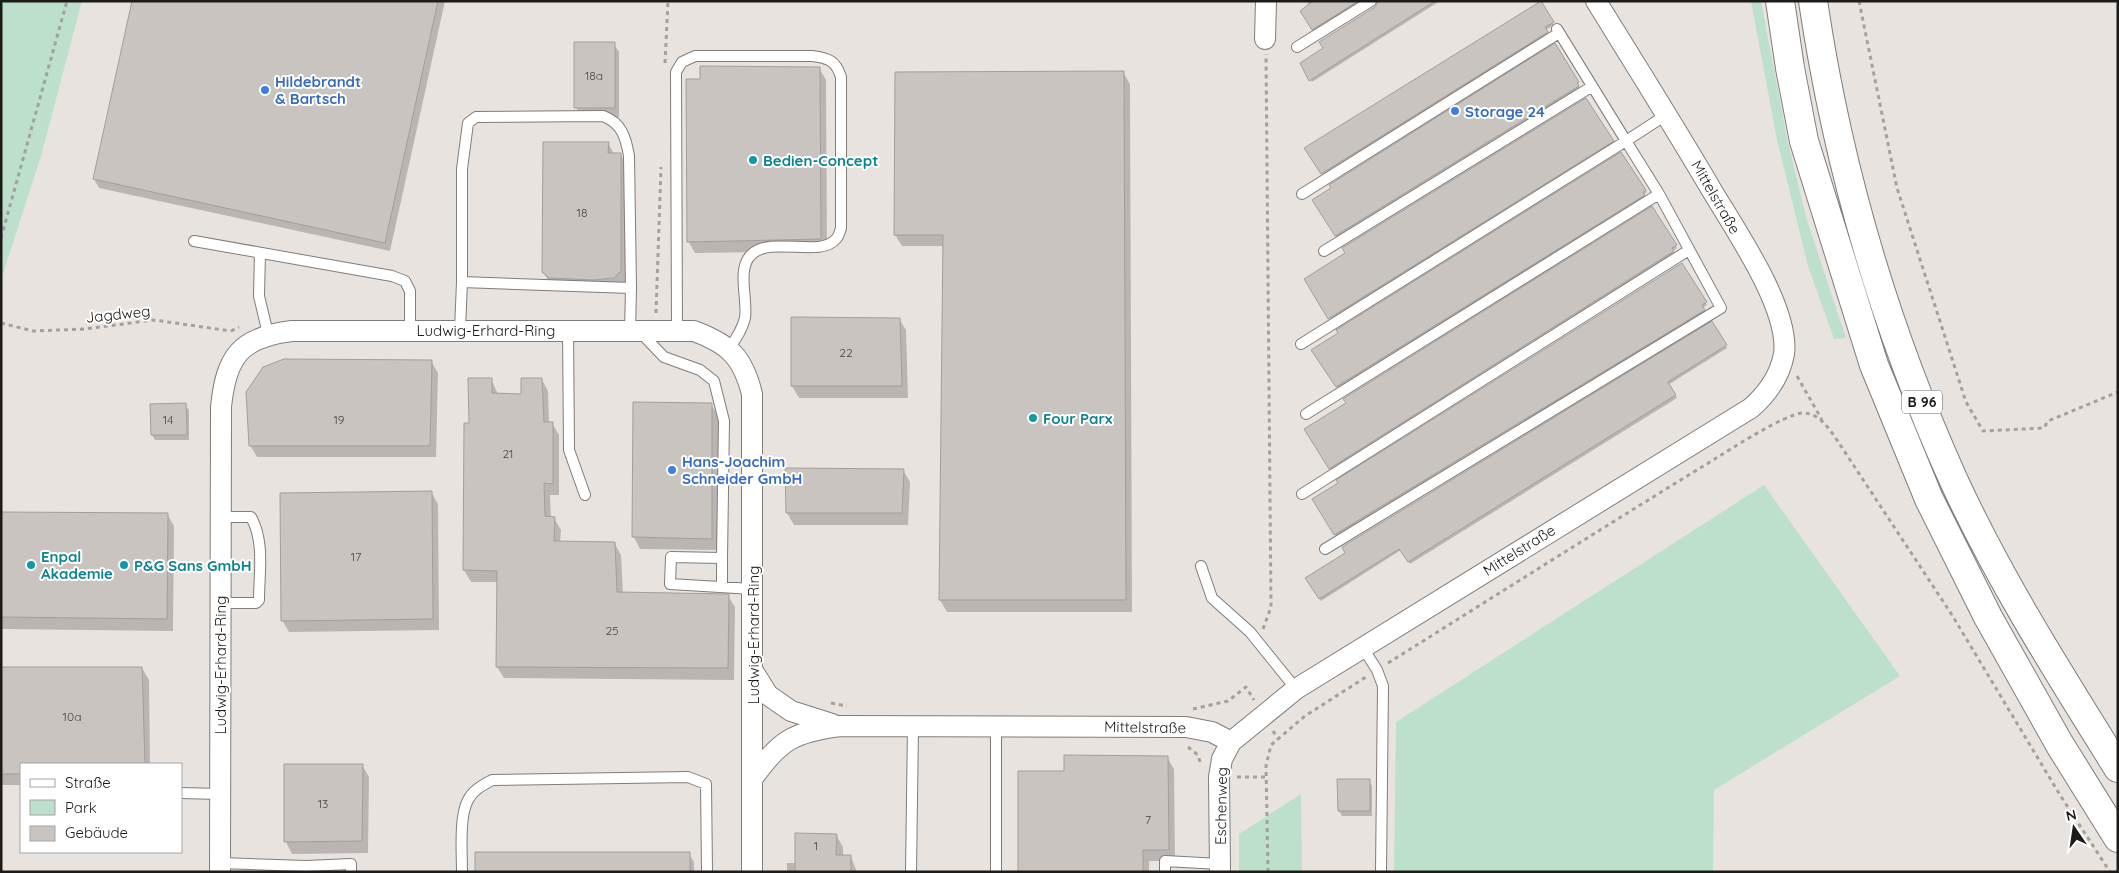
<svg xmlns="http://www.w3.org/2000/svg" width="2119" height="873" font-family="Quicksand,sans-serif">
	<rect width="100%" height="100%" fill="#e9e3df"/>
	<path fill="#bce0cb" d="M1 1H82L41 156 1 280Z
		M1751 1H1761L1787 138 1806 217 1846 338 1834 339 1808 266 1777 140Z
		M1764 485 1900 676 1714 790 1713 872H1394L1396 722Z
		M1301 794 1302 872H1239V834Z"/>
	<path fill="#0003" d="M133 1H445L390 251 99 188 94 179Z
		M1307 1H1363L1314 31 1302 12 1309 6Z
		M1379 1H1440L1312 82 1301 63 1324 49 1376 8Z
		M1540 3 1554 25 1546 30 1548 35 1324 175 1306 148Z
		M614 44 619 52V117L581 116 576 107Z
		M1555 45 1579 85V89L1337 238 1313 200Z
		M819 68 826 80 827 251 695 253 688 241Z
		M1123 72 1130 84 1132 612H947L940 600 944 246H902L895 235Z
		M1586 100 1614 143 1331 320 1305 279Z
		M608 143 614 154H620L627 166V283L550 284 543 271Z
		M1621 154 1647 192 1644 194 1645 197 1338 389 1313 350Z
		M1652 208 1677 248 1673 251 1675 254 1331 470 1306 429Z
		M1681 264 1707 305 1702 308 1705 313 1337 537 1313 500Z
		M899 319 906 330 908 398H799L792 386Z
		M1712 323 1727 348 1668 385 1677 398 1410 564 1401 550 1321 601 1307 578Z
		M431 361 438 373 436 457H257L250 445Z
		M491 379 498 394 523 395 542 380 548 391 549 423H552L559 435V495H550L551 517 554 518 561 530 560 542 615 544 621 555 623 593 728 596 735 607 734 680 504 678 497 667 498 582H471L464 570 470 424Z
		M711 404 718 416V550L640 549 634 537Z
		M185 405 189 410V440H155L152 435Z
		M903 470 910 482 908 525H794L787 513Z
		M431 492 438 504 439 630 289 632 282 620Z
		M1 514H167L174 526 173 631 1 629Z
		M1 668H142L149 680 150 764H21V785H1Z
		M1167 757 1174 769 1175 861H1149V872H1019L1066 772Z
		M362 765 369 777 368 853 292 854 286 842Z
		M1369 780 1372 786V816H1342L1339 811Z
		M836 835 843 847V856L851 857 857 872H787V863H796Z
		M689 854 694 862V872H476Z"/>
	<path fill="#cac4c0" stroke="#a39e9a" d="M132 1H438L385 243 93 179Z
		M1313 1H1358L1312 30 1300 11Z
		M1378 1H1435L1309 81 1300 63 1323 48 1319 42 1375 7Z
		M1541 1 1554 22 1545 27 1548 32 1321 174 1304 148Z
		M574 42H615V108H574Z
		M1555 43 1579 82 1577 83 1579 86 1335 236 1312 200 1331 188 1329 185Z
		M700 66 820 67 821 239 687 242 686 79H700Z
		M1124 71 1126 600H939L943 235H894L895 72Z
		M1586 98 1614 141 1328 319 1304 279 1345 253 1342 248Z
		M543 142H609L608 153H621V271L614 278 593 280 549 278 542 272Z
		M1621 152 1646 190 1643 192 1645 195 1336 387 1311 350 1338 333 1336 330Z
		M1652 206 1677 245 1672 248 1674 251 1329 469 1304 429 1346 403 1343 399Z
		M1682 263 1707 302 1702 305 1705 310 1334 535 1312 499 1338 483 1336 480Z
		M791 317 900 318 902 386H791Z
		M1712 321 1727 345 1668 382 1676 395 1408 562 1399 549 1319 599 1305 578 1345 553 1342 547Z
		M284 359 432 360 430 446H249L246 392 263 367Z
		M468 378H492V393L521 394V378H542L544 422H553V484L544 483 545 516 555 517 554 541 615 542 617 592 729 594 728 668 496 667 497 571 463 570 464 423H469Z
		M633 402 712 403V539L632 537Z
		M186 403 187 435H151L150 404Z
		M785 468 904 469 902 513H786Z
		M432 491 433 619 281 621 280 493Z
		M1 512 168 513 167 619 1 617Z
		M1 667H142L145 764H21V774H1Z
		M1064 755 1168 756 1169 850H1143V872H1018V771H1064Z
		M284 764H363L362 841 284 842Z
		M1337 779H1370V811H1338Z
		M795 833 837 834 836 855H851V872H795Z
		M475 852H690V872H475Z"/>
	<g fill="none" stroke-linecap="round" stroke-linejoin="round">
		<g stroke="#817c78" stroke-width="12">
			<path id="lane" d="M1557 29 1626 141 1666 115
				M1297 47 1371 1
				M1302 194 1559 33
				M194 241 392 276 405 281 410 291V330
				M1324 251 1591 87
				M260 253 259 296 268 334
				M462 282V169L468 123 476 117 603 116C622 123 626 138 629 156L631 288
				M460 330 462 282 631 288 630 331
				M568 330 569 450 585 495
				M677 330 676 72 682 62 695 56H812C829 58 836 61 841 77V228C840 231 839 236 836 239 820 258 772 236 752 254 736 268 748 299 745 318 742 330 737 338 729 348
				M639 331 664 357 700 370 714 381 724 421 722 558
				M1301 344 1626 141 1659 194 1721 308 1325 549
				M1306 414 1659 194
				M1302 494 1689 250
				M1201 566 1212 598 1250 632 1296 689
				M722 587V558L671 557 670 584 753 589
				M220 603H256L259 600C259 573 265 542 251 517H221
				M1363 648 1377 670 1383 686 1381 872
				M996 727V872
				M181 793 220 794
				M220 863 306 866 351 864V872
				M462 872C462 853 459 816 468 800 473 790 483 785 492 780L688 777 706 784 707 872
				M911 872 913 726
				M1165 872V861L1220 864"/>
		</g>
		<g stroke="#817c78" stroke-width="22">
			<path id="street" d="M1265 39 1266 1
				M753 671 768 695 791 711 832 724
				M752 779C781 740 792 732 841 726L1186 727 1212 732 1231 742
				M220 872 221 407C226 357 240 337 292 331H694C729 344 743 357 752 394V872
				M1220 872 1219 777 1222 759 1231 742 1296 689 1751 408C1767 394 1780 376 1784 354 1790 308 1734 228 1711 189 1674 126 1635 64 1596 1"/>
		</g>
		<g stroke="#817c78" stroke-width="30">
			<path id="highway" d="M1780 1 1790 68 1804 141 1874 365 1929 499 1988 617 2060 745 2118 838
				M1813 1C1838 169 1884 326 1954 481 2000 581 2060 675 2118 768"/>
		</g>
		<path stroke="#a4a09c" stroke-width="3" stroke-dasharray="4 4" stroke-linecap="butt" d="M1859 1 1897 188 1966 402 1983 431 2044 428 2048 421 2118 392
			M665 63 668 1
			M1 238 67 1
			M656 313 661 167
			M1 323 33 331 84 329 154 320 231 331
			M231 331 239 327
			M1797 376 1822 420
			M1263 629 1271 607 1266 54
			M1388 663C1495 596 1602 528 1710 462 1728 451 1784 414 1803 413 1818 413 1827 426 1835 437L1952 615 2060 795 2110 872
			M831 703 847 706
			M1193 709 1228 701 1246 687 1254 700
			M1273 731 1278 739
			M1188 747 1198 755 1201 765
			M1237 777H1266
			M1268 872 1266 766 1271 745 1305 716 1366 677"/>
		<use href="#lane" stroke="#fff" stroke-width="10"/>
		<use href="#street" stroke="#fff" stroke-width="20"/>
		<use href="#highway" stroke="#fff" stroke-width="28"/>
	</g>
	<g fill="#3f7fe0" stroke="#fff" stroke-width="2">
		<circle cx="265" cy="90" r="5"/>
		<circle cx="1455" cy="111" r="5"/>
		<circle cx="672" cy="470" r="5"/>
	</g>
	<g fill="#0f9aa8" stroke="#fff" stroke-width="2">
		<circle cx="753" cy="160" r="5"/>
		<circle cx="1033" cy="418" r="5"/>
		<circle cx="31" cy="565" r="5"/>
		<circle cx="124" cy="565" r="5"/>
	</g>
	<g text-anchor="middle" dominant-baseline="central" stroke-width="4" stroke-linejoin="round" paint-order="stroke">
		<g font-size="12" fill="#484543">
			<text x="594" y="75">18a</text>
			<text x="582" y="212">18</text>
			<text x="846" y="352">22</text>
			<text x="168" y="419">14</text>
			<text x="339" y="419">19</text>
			<text x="508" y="453">21</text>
			<text x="356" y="556">17</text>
			<text x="612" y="630">25</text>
			<text x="72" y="716">10a</text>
			<text x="323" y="803">13</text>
			<text x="1148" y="819">7</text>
			<text x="816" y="845">1</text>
		</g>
		<rect fill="#fff" stroke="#615f5e" stroke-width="1" x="1902" y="390.5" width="40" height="23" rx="4"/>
		<g font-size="14" font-weight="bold" fill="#1d1b19">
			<text x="1922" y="402">B 96</text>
		</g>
		<g font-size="15" font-weight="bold" fill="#366cbe" stroke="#fff" text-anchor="start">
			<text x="275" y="81">Hildebrandt<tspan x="275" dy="17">&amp; Bartsch</tspan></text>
			<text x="1465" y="111">Storage 24</text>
			<text x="682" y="461">Hans-Joachim<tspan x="682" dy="17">Schneider GmbH</tspan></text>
		</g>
		<g font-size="15" font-weight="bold" fill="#0d838f" stroke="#fff" text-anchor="start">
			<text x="763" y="160">Bedien-Concept</text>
			<text x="1043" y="418">Four Parx</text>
			<text x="41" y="556">Enpal<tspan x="41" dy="17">Akademie</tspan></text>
			<text x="134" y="565">P&amp;G Sans GmbH</text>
		</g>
		<g font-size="15" fill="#1d1b19" stroke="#fff">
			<text transform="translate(1716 197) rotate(60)">Mittelstraße</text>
			<text transform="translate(118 314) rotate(-6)">Jagdweg</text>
			<text x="486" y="330">Ludwig-Erhard-Ring</text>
			<text transform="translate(1519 550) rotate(-32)">Mittelstraße</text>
			<text transform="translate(753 635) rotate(-90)">Ludwig-Erhard-Ring</text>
			<text transform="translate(220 665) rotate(-90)">Ludwig-Erhard-Ring</text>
			<text transform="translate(1145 727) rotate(1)">Mittelstraße</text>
			<text transform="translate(1221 806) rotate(-89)">Eschenweg</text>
		</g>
	</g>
	<rect width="2119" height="873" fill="none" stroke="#1d1b19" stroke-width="5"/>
	<rect x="20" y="763" width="162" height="90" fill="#ffffff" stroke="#a5a4a3"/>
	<rect x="30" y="779" width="25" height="8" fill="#ffffff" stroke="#a5a4a3"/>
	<text x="65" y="788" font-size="15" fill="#1d1b19">Straße</text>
	<rect x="30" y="800" width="25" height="15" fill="#bce0cb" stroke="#a5a4a3"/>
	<text x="65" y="813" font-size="15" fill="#1d1b19">Park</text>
	<rect x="30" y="826" width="25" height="15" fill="#cac4c0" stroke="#a5a4a3"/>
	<text x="65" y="838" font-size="15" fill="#1d1b19">Gebäude</text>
	<g transform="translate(2074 828) rotate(347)" stroke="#ffffff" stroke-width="4" paint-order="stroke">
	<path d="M0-4L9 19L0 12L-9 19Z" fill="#1d1b19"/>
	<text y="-8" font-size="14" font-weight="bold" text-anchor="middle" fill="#1d1b19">N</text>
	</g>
</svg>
